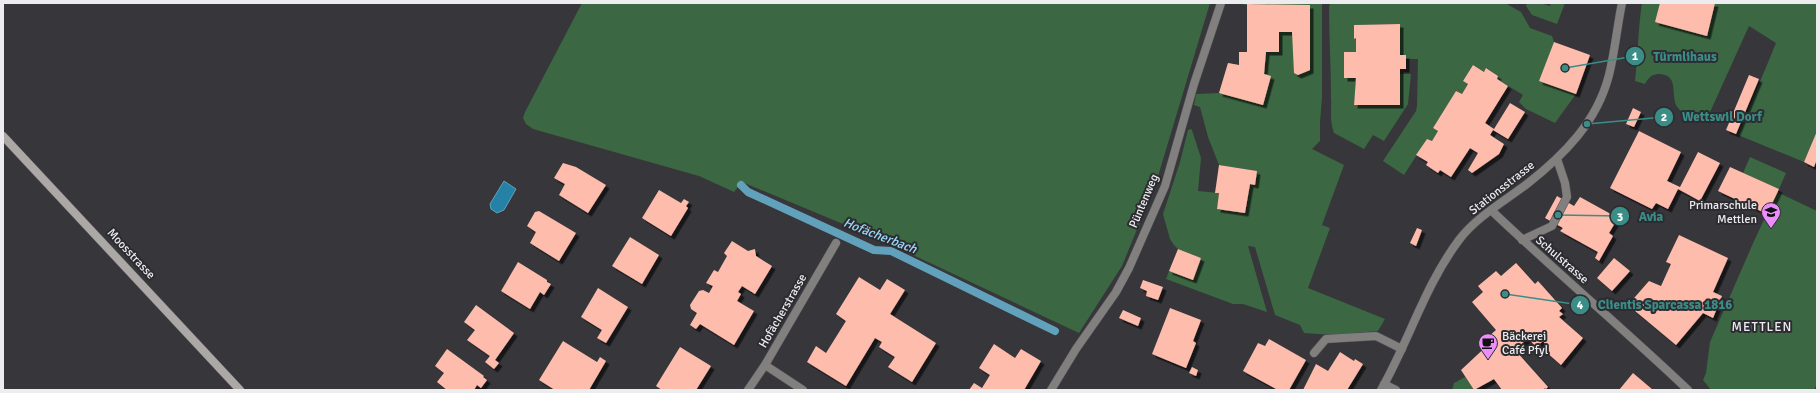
<svg xmlns="http://www.w3.org/2000/svg" width="1820" height="393" font-family="Signika,sans-serif">
	<defs>
		<filter id="shadow"><feDropShadow dx="3.5" dy="3.5" stdDeviation="0" flood-color="#0009"/></filter>
	</defs>
	<rect width="100%" height="100%" fill="#36363b"/>
	<path fill="#3c6743" d="M582 3H1210L1156 183 1122 266 1079 333 879 239 742 182 734 192 699 176 533 129 526 124 523 118 525 112Z
		M1235 3H1322V98L1320 122V141L1312 149 1344 165 1322 225 1330 228 1308 288 1385 319 1378 331 1333 335 1304 333 1300 325 1275 315 1255 247 1248 246 1267 312 1243 304H1233L1166 279 1169 271 1193 280 1201 258 1178 249 1174 245 1170 239 1163 214 1180 162 1188 130 1191 129 1192 130 1201 158 1198 191 1219 193 1217 209 1246 213 1250 184 1255 185 1256 171 1219 165 1208 137 1200 107 1194 105 1196 94 1219 93 1228 63 1239 65V52H1247V5Z
		M1330 3H1505L1521 12 1530 28 1552 36 1554 42 1540 81 1576 94 1555 123 1526 109 1519 102 1523 95 1497 79 1498 76 1487 68 1484 72 1473 65 1463 81 1468 84 1462 94 1456 91 1433 128 1438 131 1432 141 1427 139 1404 175 1383 161 1416 111 1417 106 1418 59H1405L1400 55V24L1354 25V38H1356V52H1344V78H1356L1354 105H1400V74H1411L1408 104 1384 141 1373 135 1364 149 1334 133C1329 118 1332 111 1331 97 1331 67 1329 37 1329 7Z
		M1527 3H1540L1550 6 1551 3H1565L1557 24 1532 15 1526 6Z
		M1642 3H1817V131L1804 162 1738 135 1776 43 1749 26 1706 121C1696 118 1684 116 1678 108 1669 97 1681 75 1659 74 1652 74 1648 78 1645 84L1635 81C1638 55 1638 29 1642 3Z
		M1750 157 1786 173 1779 189 1743 173Z
		M1777 192 1817 211V384L1814 390H1711L1703 380 1706 373 1710 342 1754 241Z
		M1465 377 1474 390H1452L1454 383Z"/>
	<path fill="#2681a6" stroke="#62a1bc" d="M504 181 516 189 504 210 497 213 491 209 490 204Z"/>
	<g fill="none" stroke-linecap="round" stroke-linejoin="round">
		<path stroke="#62a1bc" stroke-width="8" d="M741 185 748 192 874 250 891 251 1055 331"/>
	</g>
	<path fill="#febcac" filter="url(#shadow)" d="M1660 3H1715L1707 36 1655 22Z
		M1247 4 1310 5V70L1298 75 1294 73 1292 32H1279V52H1266L1264 74 1271 76 1263 105 1219 93 1228 63 1239 65V52H1247Z
		M1400 24V55H1406V69H1400V105H1354L1356 78H1344V52H1356V38L1354 39V25Z
		M1554 42 1590 55 1576 94 1539 81Z
		M1473 65 1484 72 1486 68 1498 76 1497 79 1508 86 1485 123 1494 129 1510 103 1525 112 1508 139 1493 130 1490 135 1504 144 1499 154 1472 173 1468 170 1478 153 1470 148 1451 177 1440 170 1438 173 1426 165 1428 162 1416 155 1427 139 1432 141 1438 131 1433 128 1456 91 1462 94 1468 84 1463 81Z
		M1749 75 1759 79 1736 134 1726 130Z
		M1633 108 1641 112 1634 127 1626 124Z
		M1639 131 1681 152 1667 181 1680 187 1698 152 1720 163 1700 201 1678 189 1668 209 1656 203 1652 209 1610 188Z
		M1817 131V159L1814 167 1804 162Z
		M563 163 576 167 606 185 588 213 559 195 565 184 554 178Z
		M1219 165 1257 171 1255 185 1250 184 1245 213 1217 209 1219 193H1215Z
		M1730 167 1779 189 1767 214 1718 191Z
		M659 190 681 203 684 199 689 202 686 206 688 208 671 236 642 218Z
		M1557 196 1574 206 1580 197 1618 218 1609 233 1613 236 1599 261 1595 258 1598 252 1560 231 1563 228 1545 218Z
		M539 211 576 233 559 261 530 243 536 232 527 226 535 212Z
		M1417 228 1422 230 1416 246 1410 243Z
		M1679 235 1728 258 1713 292 1722 296 1713 318 1703 313 1676 345 1628 305 1649 281 1661 286 1671 264 1666 262Z
		M630 237 659 255 642 284 612 266Z
		M732 241 748 251 755 249 756 256 772 266 755 294 742 286 738 292 741 294 737 301 754 311 734 345 700 324 696 329 690 325 697 313 691 309 690 305 699 291 703 290 709 293 713 286 706 283 714 270 718 272 727 256 724 253Z
		M1178 249 1201 258 1193 280 1169 271Z
		M1614 258 1630 271 1612 291 1597 278Z
		M518 262 547 280V282L551 284 544 295 540 292 530 309 501 291Z
		M1516 263 1535 284 1538 281 1562 308 1559 311 1563 314 1559 317 1583 338 1561 365 1545 351 1548 347 1543 341 1536 347 1528 338 1515 350 1548 387 1546 389 1545 388 1543 390H1502L1494 379 1474 390 1461 370 1491 342 1488 337 1496 330 1472 302 1483 292 1478 286 1496 271 1501 276Z
		M859 277 880 290 887 279 905 290 890 314 936 343 912 382 888 367 895 357 879 347 882 342 875 338 846 386 807 362 816 346 826 353 846 321 836 314Z
		M1143 280 1163 287 1158 300 1146 296 1147 291 1140 288Z
		M598 288 628 307 606 343 597 338 602 330 581 317Z
		M476 305 514 333 495 360 499 363 494 369 485 362 490 356 467 340 475 330 464 322Z
		M1170 308 1201 320 1193 341 1196 343 1186 368 1152 354Z
		M1123 310 1141 318 1138 326 1119 318Z
		M1269 339 1306 360 1289 390H1278L1243 371 1258 343 1265 346Z
		M563 341 597 362 600 357 606 361 589 390H555L539 380Z
		M994 344 1015 358 1021 349 1041 361 1024 390H969L974 383 982 388 990 375 979 368Z
		M680 347 711 366 696 390H662L656 386Z
		M447 349 484 376 483 377 487 380 481 388 477 385 474 390H447L437 382 444 373 435 366Z
		M1340 352 1354 361 1355 359 1363 364 1347 390H1303L1316 364 1328 371Z
		M1192 367 1198 370 1196 376 1189 373Z
		M1633 373 1653 390H1619Z"/>
	<g fill="none" stroke-linecap="round" stroke-linejoin="round">
		<g stroke="#535358" stroke-width="9">
			<path id="service" d="M1492 211C1556 272 1624 329 1688 390
				M1522 240 1552 226 1567 197 1565 183 1557 159
				M1314 353 1326 339 1376 336 1402 349
				M1051 390 1076 349 1116 292 1129 268 1165 186 1194 84 1221 3"/>
		</g>
		<g stroke="#535358" stroke-width="9">
			<path id="minor" d="M765 365 803 390
				M748 390 765 365 836 243"/>
		</g>
		<g stroke="#535358" stroke-width="9">
			<path id="tertiary" d="M1384 384 1396 390
				M1381 390C1409 341 1425 285 1459 240 1475 218 1506 200 1527 184 1564 155 1597 122 1609 75 1615 51 1617 27 1622 3"/>
		</g>
		<g stroke="#535358" stroke-width="9">
			<path id="secondary" d="M3 136 240 390"/>
		</g>
		<use href="#service" stroke="#82807e" stroke-width="8"/>
		<use href="#minor" stroke="#82807e" stroke-width="8"/>
		<use href="#tertiary" stroke="#82807e" stroke-width="8"/>
		<use href="#secondary" stroke="#aca8a5" stroke-width="8"/>
	</g>
	<defs>
		<g id="school-pin" transform="scale(1)"><path d="M0 17L-7.5 6A9.5 9.5 0 1 1 7.5 6Z" fill="#eb8dfb" stroke="#2c2c31"/><path d="M0-5L7-2L0 1L-7-2ZM-4 1L0 2.5L4 1V4Q0 6-4 4Z" fill="#111"/></g>
		<g id="cafe-pin" transform="scale(1)"><path d="M0 17L-7.5 6A9.5 9.5 0 1 1 7.5 6Z" fill="#eb8dfb" stroke="#2c2c31"/><path d="M-5.5-4.5H6V0H3Q3 3.5 0 3.5H-2.5Q-5.5 3.5-5.5 0ZM3-3.2v2h1.7v-2ZM-6 4.5H4V6H-6Z" fill="#111"/></g>
	</defs>
	<g fill-rule="evenodd">
		<use href="#school-pin" x="1771" y="212"/>
		<use href="#cafe-pin" x="1488" y="343"/>
	</g>
	<g text-anchor="middle" dominant-baseline="central" stroke-width="4" stroke-linejoin="round" paint-order="stroke">
		<g font-size="12" fill="#ededf0" stroke="#2c2c31">
			<text transform="translate(1502 188) rotate(-38)">Stationsstrasse</text>
			<text transform="translate(1144 201) rotate(-67)">Püntenweg</text>
			<text transform="translate(131 254) rotate(47)">Moosstrasse</text>
			<text transform="translate(1562 260) rotate(41)">Schulstrasse</text>
			<text transform="translate(783 311) rotate(-60)">Hofächerstrasse</text>
		</g>
		<g font-size="12" fill="#ededf0" stroke="#2c2c31" text-anchor="end">
			<text x="1757" y="205">Primarschule<tspan x="1757" dy="14">Mettlen</tspan></text>
			<text x="1502" y="336" text-anchor="start">Bäckerei<tspan x="1502" dy="14">Café Pfyl</tspan></text>
		</g>
		<g font-size="13" font-style="italic" fill="#9adafa" stroke="#2c2c31">
			<text transform="translate(880 236) rotate(21)">Hofächerbach</text>
		</g>
		<g font-size="13" letter-spacing="1" fill="#ededf0" stroke="#2c2c31">
			<text x="1762" y="327">METTLEN</text>
		</g>
	</g>
	<path fill="none" stroke="#3b8e88" stroke-width="1.5" d="M1565 68L1635 56M1587 124L1664 117M1558 215L1620 216M1505 294L1580 305"/>
	<g fill="#3b8e88" stroke="#2c2c31" stroke-width="1.5">
		<circle cx="1565" cy="68" r="4"/>
		<circle cx="1587" cy="124" r="4"/>
		<circle cx="1558" cy="215" r="4"/>
		<circle cx="1505" cy="294" r="4"/>
		<circle cx="1635" cy="56" r="10"/>
		<circle cx="1664" cy="117" r="10"/>
		<circle cx="1620" cy="216" r="10"/>
		<circle cx="1580" cy="305" r="10"/>
	</g>
	<g font-size="12" text-anchor="middle" font-weight="bold" fill="#fff">
		<text x="1635" y="60">1</text>
		<text x="1664" y="121">2</text>
		<text x="1620" y="221">3</text>
		<text x="1580" y="309">4</text>
	</g>
	<g font-size="13" text-anchor="middle" font-weight="bold" fill="#3b8e88" stroke="#2c2c31" stroke-width="4" stroke-linejoin="round" paint-order="stroke">
		<text x="1685" y="61">Türmlihaus</text>
		<text x="1722" y="121">Wettswil Dorf</text>
		<text x="1651" y="221">Avia</text>
		<text x="1665" y="309">Clientis Sparcassa 1816</text>
	</g>
	<rect width="1820" height="393" fill="none" stroke="#ededf0" stroke-width="8"/>
</svg>
